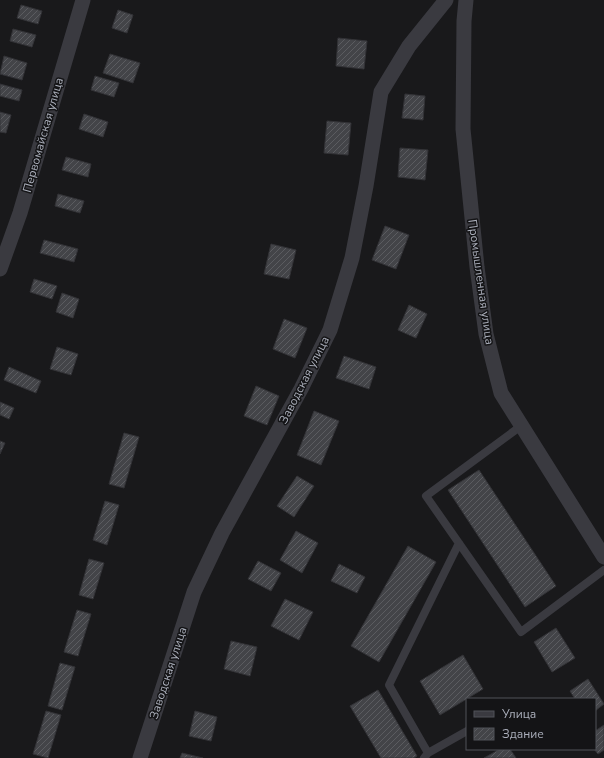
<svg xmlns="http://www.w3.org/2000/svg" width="604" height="758" font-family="'Nunito Sans',sans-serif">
	<defs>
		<pattern id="building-hatch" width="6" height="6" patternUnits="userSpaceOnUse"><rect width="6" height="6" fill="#434448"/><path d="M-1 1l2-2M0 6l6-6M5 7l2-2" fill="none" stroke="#5b5c60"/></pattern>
	</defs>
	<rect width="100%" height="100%" fill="#19191b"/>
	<path fill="url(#building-hatch)" stroke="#333337" d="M21 5 42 11 38 24 17 18Z
		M118 10 133 15 127 33 112 28Z
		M13 29 36 35 32 47 10 41Z
		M338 38 367 41 364 69 336 66Z
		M110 54 140 63 133 83 103 73Z
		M4 56 27 63 22 80 0 74Z
		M95 76 119 83 114 97 91 90Z
		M0 84 22 90 19 101 0 96Z
		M405 94 425 96 423 120 402 118Z
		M0 112 11 115 6 133 0 132Z
		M84 114 108 122 103 137 79 129Z
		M327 121 351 123 348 155 324 153Z
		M400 148 428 150 425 180 398 177Z
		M66 157 91 164 88 177 62 170Z
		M58 194 84 201 80 213 55 206Z
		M385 226 409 235 396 269 372 260Z
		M44 240 78 249 74 262 40 253Z
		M271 244 296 250 289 279 264 274Z
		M34 279 57 286 52 299 30 292Z
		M62 293 79 299 73 318 56 312Z
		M409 305 427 314 416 338 398 330Z
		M284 319 307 328 295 358 273 349Z
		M57 347 78 354 71 375 50 369Z
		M344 356 376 367 369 389 336 378Z
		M9 367 41 381 36 393 4 380Z
		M256 386 279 396 267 425 244 416Z
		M0 402 14 408 9 419 0 415Z
		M314 411 339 421 321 465 297 455Z
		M124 433 139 437 124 488 109 484Z
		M0 441 5 443 0 454Z
		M479 470 556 586 525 607 448 490Z
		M297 476 314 486 294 517 277 506Z
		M105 501 119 505 107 545 93 540Z
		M296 531 318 543 302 573 280 560Z
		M408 546 436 562 379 662 351 646Z
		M89 559 104 563 93 599 79 595Z
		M258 561 281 573 271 591 248 579Z
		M339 564 365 577 357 593 331 581Z
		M285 599 313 612 299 640 271 626Z
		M77 610 91 614 78 656 64 652Z
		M556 628 575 658 552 672 534 642Z
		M231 641 257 647 250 676 224 669Z
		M463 655 483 689 440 715 420 681Z
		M60 663 75 667 62 710 48 706Z
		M588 679 604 704 595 711V699H575L570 691Z
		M378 690 417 756 414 758H381L350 706Z
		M46 711 61 715 48 758 33 754Z
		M195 711 217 717 211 741 189 736Z
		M604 725V750L598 754 594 749 595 731Z
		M500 749H510L516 758H484Z
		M182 753 203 758H180Z"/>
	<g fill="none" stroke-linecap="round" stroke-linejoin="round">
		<path stroke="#3a3a40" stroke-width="8" d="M521 426 426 496 521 632 604 570
			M428 753 389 685 459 543
			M424 758 428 753 467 731"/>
		<path stroke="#3a3a40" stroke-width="15" d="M466 0 464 21 463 129 477 267 486 334 501 393 604 557
			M0 269 20 213 83 0
			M140 758 194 592 222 533 301 389 330 330 352 258 366 186 381 92 409 46 446 0"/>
	</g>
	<g text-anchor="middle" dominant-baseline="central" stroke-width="3" stroke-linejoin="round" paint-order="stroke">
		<g font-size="12" fill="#abafbb" stroke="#141416">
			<text transform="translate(43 135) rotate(-74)">Первомайская улица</text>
			<text transform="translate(481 282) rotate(82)">Промышленная улица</text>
			<text transform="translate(304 380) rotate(-63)">Заводская улица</text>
			<text transform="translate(168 673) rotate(-72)">Заводская улица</text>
		</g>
	</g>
	<rect x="466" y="698" width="130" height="52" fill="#141416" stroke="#505258"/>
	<rect x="474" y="711" width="20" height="6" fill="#3a3a40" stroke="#505258"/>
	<text x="502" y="718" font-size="12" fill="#abafbb">Улица</text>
	<rect x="474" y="728" width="20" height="12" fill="url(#building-hatch)" stroke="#505258"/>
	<text x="502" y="738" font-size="12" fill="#abafbb">Здание</text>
</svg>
